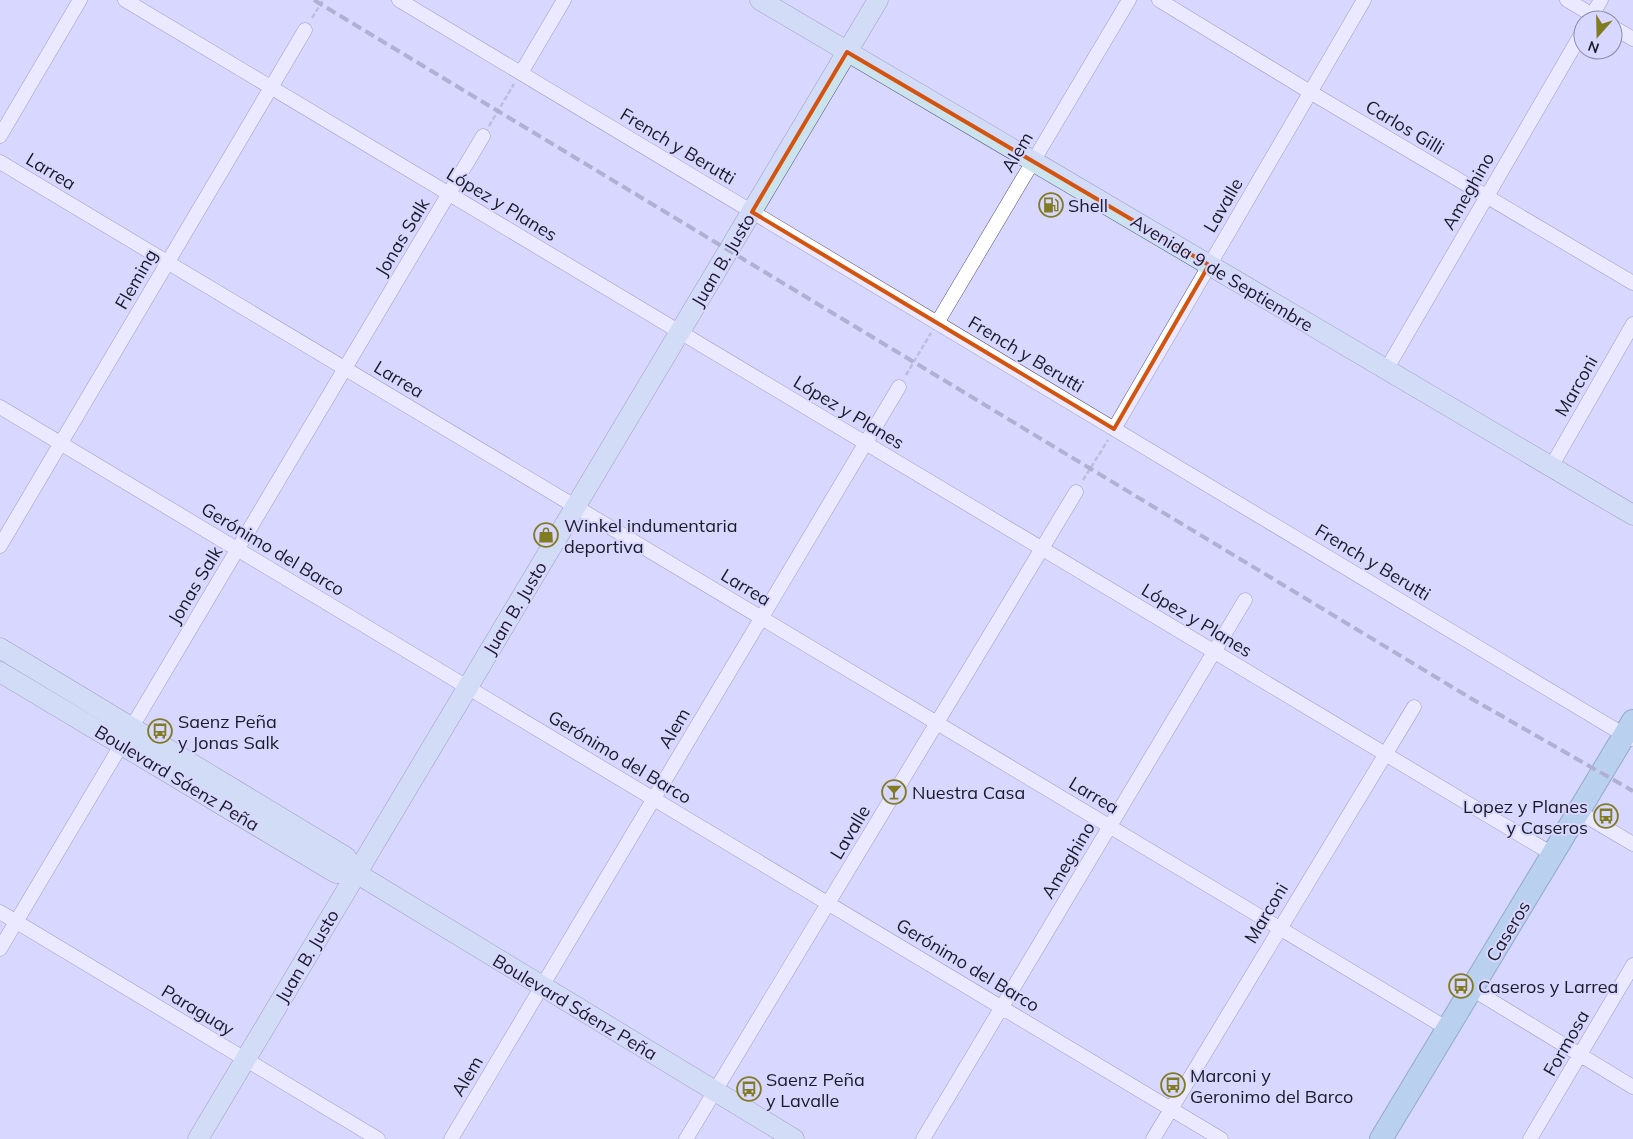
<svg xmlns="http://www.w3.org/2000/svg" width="1633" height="1139" font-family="Mulish,sans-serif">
	<rect width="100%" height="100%" fill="#d8d7ff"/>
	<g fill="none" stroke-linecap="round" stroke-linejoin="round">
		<g stroke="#595779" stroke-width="15">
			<path id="street" d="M125 0 1554 855
				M399 0 1631 739
				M1159 0 1310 92 1633 283
				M1567 0 1601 20
				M1589 20 1601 0
				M1613 27 1633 39
				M521 73 564 0
				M0 136 80 0
				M0 162 1448 1029
				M937 323 1129 0
				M1386 370 1583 31
				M0 407 1221 1139
				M1114 429 1364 0
				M1551 467 1633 324
				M0 546 305 30
				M1579 812 1633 844
				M0 912 378 1139
				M0 949 483 136
				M1472 989 1633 1087
				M451 1139 899 387
				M686 1139 1076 492
				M923 1139 1245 600
				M1153 1139 1414 707
				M1530 1139 1633 965"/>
		</g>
		<g stroke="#595779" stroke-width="21">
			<path id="secondary" d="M760 0 1633 515
				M0 648 346 857 356 873 794 1139
				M0 672 336 873H356
				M198 1139 878 0"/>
		</g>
		<g stroke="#3c738d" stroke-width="24">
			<path id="primary" d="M1381 1139 1633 721"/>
		</g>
		<path stroke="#9e9dbd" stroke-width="2.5" stroke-dasharray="5 2.5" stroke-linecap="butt" d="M312 18 323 0
			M489 126 514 84
			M906 375 931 333
			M1083 480 1108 440"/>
		<use href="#street" stroke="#fff" stroke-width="14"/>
		<use href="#secondary" stroke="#cae3ed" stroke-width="20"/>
		<use href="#primary" stroke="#95c8dc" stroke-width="22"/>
		<path stroke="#80809b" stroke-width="4" stroke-dasharray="10 5" stroke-linecap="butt" d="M314 0 1472 699 1633 791"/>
	</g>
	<path d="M0 0H1633V1139H0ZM847 52 1209 265 1114 429 752 212Z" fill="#d8d7ff" fill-opacity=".55" fill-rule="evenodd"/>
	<path fill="none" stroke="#d3530f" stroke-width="4" stroke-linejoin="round" d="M847 52 1209 265 1114 429 752 212Z"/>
	<defs>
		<g id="fuel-ring" transform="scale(1.25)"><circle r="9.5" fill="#d8d7ff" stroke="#817c22" stroke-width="1.5"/><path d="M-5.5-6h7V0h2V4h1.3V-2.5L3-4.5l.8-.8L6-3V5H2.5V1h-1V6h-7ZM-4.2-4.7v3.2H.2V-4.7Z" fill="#817c22"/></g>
		<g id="shop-ring" transform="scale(1.25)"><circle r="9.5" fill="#d8d7ff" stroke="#817c22" stroke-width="1.5"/><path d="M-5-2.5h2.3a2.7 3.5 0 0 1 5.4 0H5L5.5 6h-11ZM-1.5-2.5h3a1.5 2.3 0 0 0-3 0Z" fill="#817c22"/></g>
		<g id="bus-ring" transform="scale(1.25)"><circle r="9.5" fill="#d8d7ff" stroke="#817c22" stroke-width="1.5"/><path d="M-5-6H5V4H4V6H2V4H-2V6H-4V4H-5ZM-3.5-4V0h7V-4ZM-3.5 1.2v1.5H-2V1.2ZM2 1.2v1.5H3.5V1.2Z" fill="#817c22"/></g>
		<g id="bar-ring" transform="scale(1.25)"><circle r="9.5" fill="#d8d7ff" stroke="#817c22" stroke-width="1.5"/><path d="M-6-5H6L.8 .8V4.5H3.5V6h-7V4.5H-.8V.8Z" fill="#817c22"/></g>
	</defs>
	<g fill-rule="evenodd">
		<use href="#fuel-ring" x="1051" y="205"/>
		<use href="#shop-ring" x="546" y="535"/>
		<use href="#bus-ring" x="160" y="731"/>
		<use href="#bar-ring" x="894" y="792"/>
		<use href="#bus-ring" x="1606" y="816"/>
		<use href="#bus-ring" x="1461" y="986"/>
		<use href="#bus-ring" x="1173" y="1085"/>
		<use href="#bus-ring" x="749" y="1089"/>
	</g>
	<g text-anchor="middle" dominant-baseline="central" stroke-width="4" stroke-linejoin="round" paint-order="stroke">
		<g font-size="18" fill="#1a1a27" stroke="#d8d7ff">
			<text transform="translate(1405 127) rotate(31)">Carlos Gilli</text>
			<text transform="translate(678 146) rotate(31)">French y Berutti</text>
			<text transform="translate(1017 152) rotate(-59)">Alem</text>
			<text transform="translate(51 171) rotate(31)">Larrea</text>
			<text transform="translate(1468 191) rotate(-60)">Ameghino</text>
			<text transform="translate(502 204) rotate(31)">López y Planes</text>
			<text transform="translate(1223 205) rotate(-60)">Lavalle</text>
			<text transform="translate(402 237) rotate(-59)">Jonas Salk</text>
			<text transform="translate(723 260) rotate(-59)">Juan B. Justo</text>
			<text transform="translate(1222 273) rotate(31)">Avenida 9 de Septiembre</text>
			<text transform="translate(136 279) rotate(-60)">Fleming</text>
			<text transform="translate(1026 354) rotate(31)">French y Berutti</text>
			<text transform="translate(399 379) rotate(31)">Larrea</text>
			<text transform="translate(1576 386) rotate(-60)">Marconi</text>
			<text transform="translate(849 412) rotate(31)">López y Planes</text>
			<text transform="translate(273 549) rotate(31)">Gerónimo del Barco</text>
			<text transform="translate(1373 562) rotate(31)">French y Berutti</text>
			<text transform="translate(195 585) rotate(-59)">Jonas Salk</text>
			<text transform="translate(746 587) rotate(31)">Larrea</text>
			<text transform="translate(515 608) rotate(-59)">Juan B. Justo</text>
			<text transform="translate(1197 620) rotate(31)">López y Planes</text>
			<text transform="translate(674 728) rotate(-59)">Alem</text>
			<text transform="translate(620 757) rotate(31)">Gerónimo del Barco</text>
			<text transform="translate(177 778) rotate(31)">Boulevard Sáenz Peña</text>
			<text transform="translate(1094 795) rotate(31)">Larrea</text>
			<text transform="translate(850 832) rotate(-59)">Lavalle</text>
			<text transform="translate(1068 860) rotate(-59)">Ameghino</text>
			<text transform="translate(1266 913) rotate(-59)">Marconi</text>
			<text transform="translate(1508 931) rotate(-59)">Caseros</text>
			<text transform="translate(307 956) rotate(-59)">Juan B. Justo</text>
			<text transform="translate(968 965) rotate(31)">Gerónimo del Barco</text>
			<text transform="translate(575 1007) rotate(31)">Boulevard Sáenz Peña</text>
			<text transform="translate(198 1010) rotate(31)">Paraguay</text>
			<text transform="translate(1566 1043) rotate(-60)">Formosa</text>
			<text transform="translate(467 1076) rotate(-59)">Alem</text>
		</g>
		<g font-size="18" fill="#1a1a27" stroke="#d8d7ff" text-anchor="start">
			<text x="1068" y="205">Shell</text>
			<text x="564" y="525">Winkel indumentaria<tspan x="564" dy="21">deportiva</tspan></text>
			<text x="178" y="721">Saenz Peña<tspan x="178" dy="21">y Jonas Salk</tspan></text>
			<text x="912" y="792">Nuestra Casa</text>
			<text x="1588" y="806" text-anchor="end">Lopez y Planes<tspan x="1588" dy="21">y Caseros</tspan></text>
			<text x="1478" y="986">Caseros y Larrea</text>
			<text x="1190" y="1075">Marconi y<tspan x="1190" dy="21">Geronimo del Barco</tspan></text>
			<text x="766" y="1079">Saenz Peña<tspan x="766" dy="21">y Lavalle</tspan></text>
		</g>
	</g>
	<g transform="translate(1598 35) rotate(200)"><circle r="24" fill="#d8d7ff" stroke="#8c8ba9"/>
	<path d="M0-4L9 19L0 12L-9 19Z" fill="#817c22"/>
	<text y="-8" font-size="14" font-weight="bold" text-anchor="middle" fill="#1a1a27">N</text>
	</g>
</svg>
